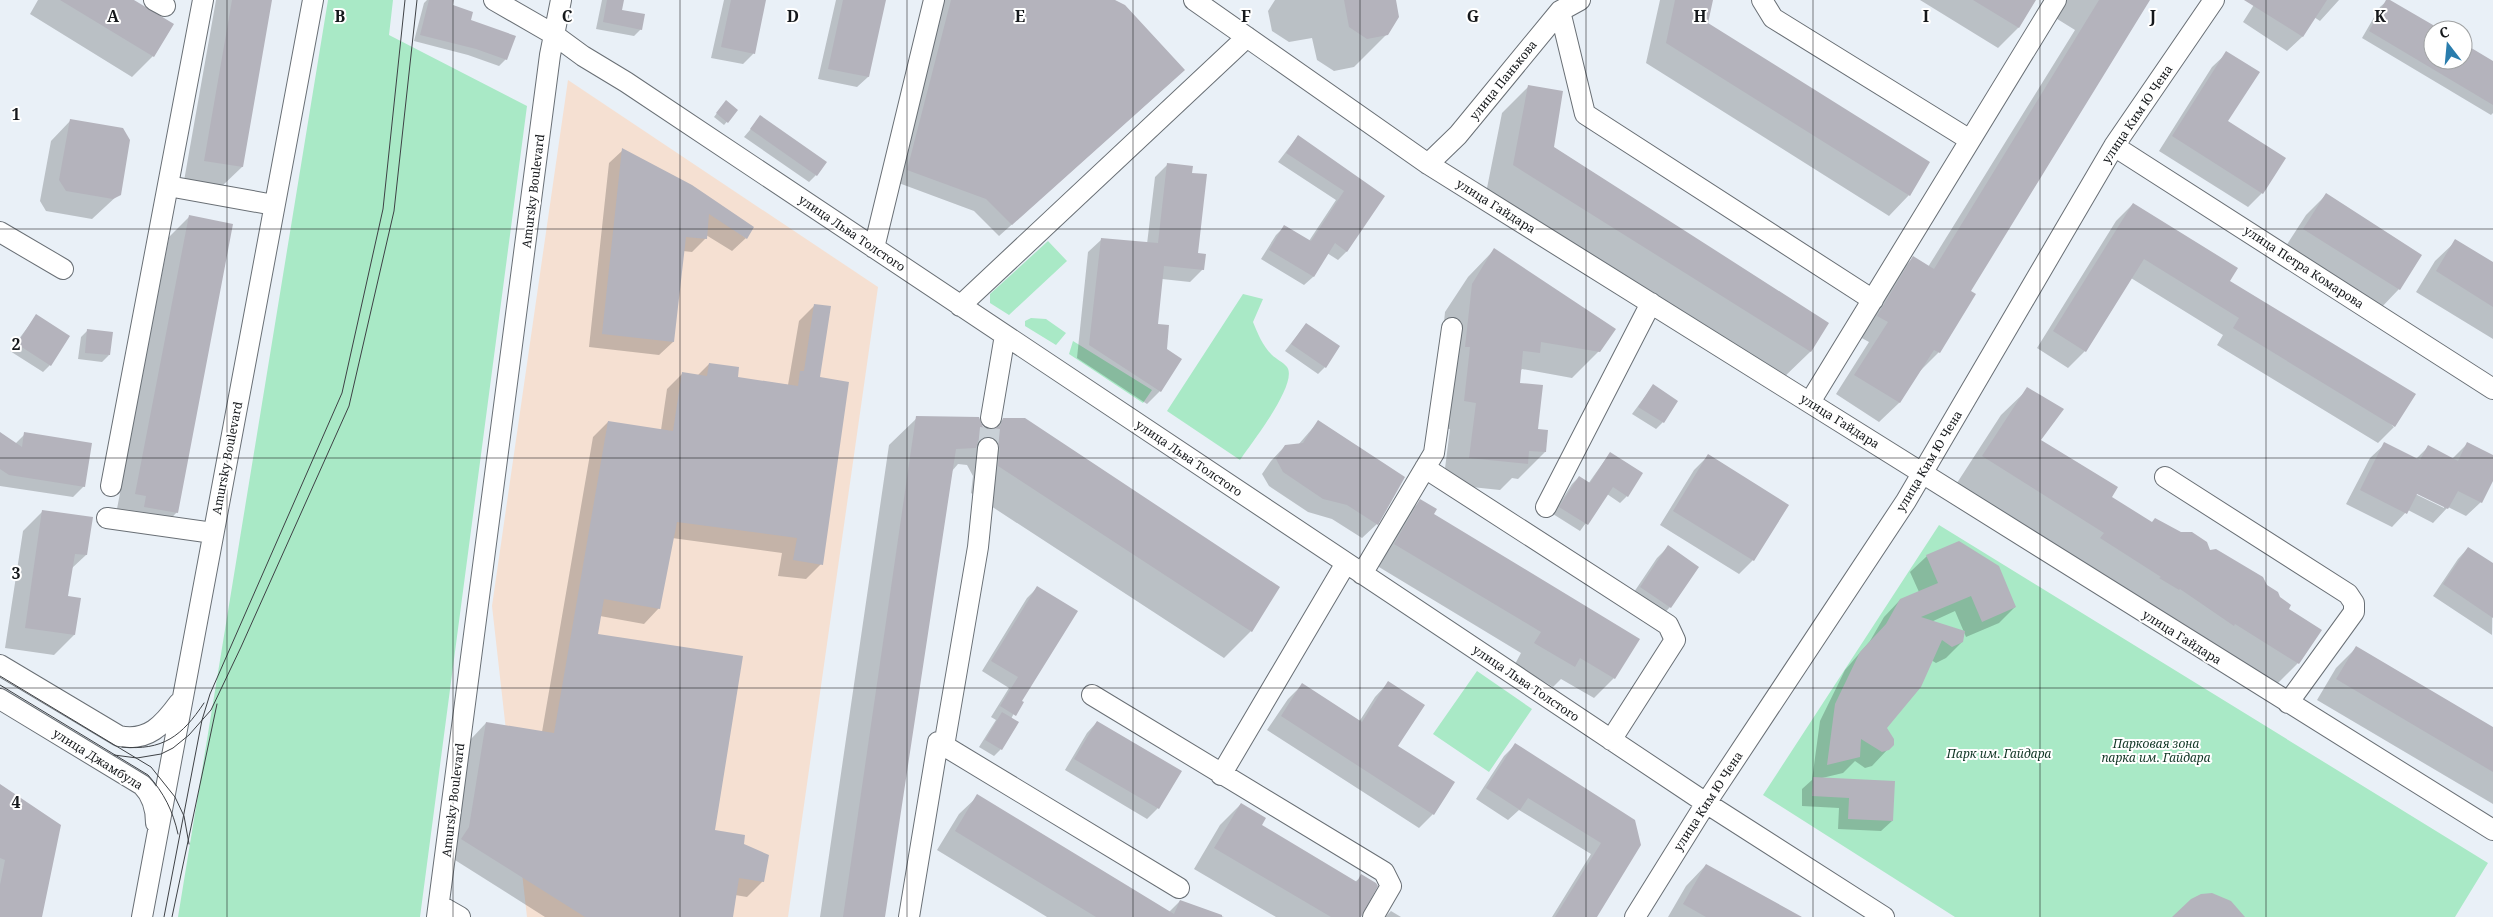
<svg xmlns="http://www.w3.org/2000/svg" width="2493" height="917" font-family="'Noto Serif',serif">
	<rect width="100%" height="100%" fill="#e9f0f7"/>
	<path fill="#f5e0d2" d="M568 80 878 287 788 917H527L492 606Z"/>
	<path fill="#a9e9c6" d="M328 0H393L389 35 527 106 420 917H178Z
		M1048 241 1067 261 1009 315 990 303V294Z
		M1243 294 1263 299 1253 322C1258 334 1262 345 1272 355 1276 359 1283 362 1287 367 1299 383 1250 445 1240 460L1167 411Z
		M1031 318 1046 319 1066 333 1056 345 1025 326V321Z
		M1073 341 1152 390 1143 403 1069 354Z
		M1939 525 2488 863 2455 917H1955L1763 795Z
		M1477 671 1532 709 1489 772 1433 734Z"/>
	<path fill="#0003" fill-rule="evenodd" d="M38 0H131L172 25 153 56 132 77 30 14Z
		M216 0H271L242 167 221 187 184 181Z
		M427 0H448L506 59 499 66 468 55 414 41 424 3Z
		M602 0H623L621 11 641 29 634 36 596 29Z
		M724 0H765L753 54 743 64 711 58Z
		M836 0H885L868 77 857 87 818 79Z
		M941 0H1113L1171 82 999 236 974 211 896 182Z
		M1275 0H1395L1387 34 1354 67 1334 71 1317 60 1312 38 1289 42 1272 31 1268 11Z
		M1660 0H1711L1707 23 1909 195 1889 216 1646 63Z
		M1920 0H2035L2018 28 1998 48Z
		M2065 0H2149L1969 291 1939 352 1919 372 1899 403 1879 422 1836 394 1869 342 1858 336 1894 277 1913 258 1928 267 2075 30 2054 17Z
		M2257 0H2339L2320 21 2314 17 2302 37 2287 51 2243 22Z
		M2388 0 2438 30H2433V60H2463V45L2493 63V113L2491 115 2362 38 2380 7Z
		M2227 53 2226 122 2284 159 2262 193 2248 207 2159 151 2212 67Z
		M1529 86 1553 147 1827 323 1810 352 1782 379 1486 193 1502 113Z
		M723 105 737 110 724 125 714 117Z
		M761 117 816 175 809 182 744 137Z
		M71 120 119 194 92 219 46 211 40 201 51 141Z
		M1298 136 1383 196 1347 251 1338 260 1327 253 1313 277 1304 285 1261 259 1276 235 1285 226 1309 241 1336 200 1278 162Z
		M623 150 746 238 732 251 706 235V238L692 252 683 251 673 342 659 355 589 347 609 163Z
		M1168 164 1191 174 1197 254 1203 269 1190 282 1162 279 1156 325 1160 391 1147 404 1077 358 1088 252 1101 240 1147 244 1155 177Z
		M2326 195 2399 289 2379 310 2284 249 2306 215Z
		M2133 204 2228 282 2394 427 2378 443 2217 345 2223 335 2131 278 2085 351 2068 368 2037 348 2116 221Z
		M189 217 177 512 157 533 116 514 169 237Z
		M2456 241 2493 264V339L2416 292 2435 261Z
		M1494 250 1599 351 1572 378 1522 369 1520 371 1518 384 1545 452 1518 479 1512 478 1500 490 1443 484 1450 429 1438 428 1439 373 1445 312 1468 277Z
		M815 305 819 378 821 564 806 579 778 576 782 553 672 538 659 608 644 624 600 616 596 635 714 831 742 845 763 881 747 897 735 895 731 917H545L447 855 454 844 471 739 486 723 542 732 593 437 608 422 661 430 667 389 682 374 697 376 709 364 736 378 788 385 799 321Z
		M36 316 50 365 43 372 10 351Z
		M1306 324 1325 367 1318 374 1285 351Z
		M88 330 109 355 102 362 78 359 81 337Z
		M1653 386 1663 422 1656 429 1632 414Z
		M2028 389 2039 441 2110 497 2152 523 2209 551 2266 586 2287 609 2298 663 2272 689 1957 483 2001 415Z
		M917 418 982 428 989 431 1004 419 1251 631 1224 658 971 493 973 476 967 465 958 464 952 471 884 917H820L889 445Z
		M1318 422 1377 524 1362 538 1332 519 1308 512 1269 486 1262 474 1271 461 1285 446 1298 445Z
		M0 434 15 444 25 434 84 486 73 497 0 486Z
		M2468 443 2493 456V478L2481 502 2466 516 2448 507 2433 523 2408 510 2392 527 2346 504 2370 458 2385 444 2416 459 2428 447 2452 459ZM2412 490 2444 506V508L2411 492Z
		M1610 453 1627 496 1620 503 1607 494 1580 531 1553 514 1572 484 1579 477 1588 484Z
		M1708 456 1753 560 1739 574 1660 525 1694 470Z
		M1420 501 1432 515 1614 678 1594 698 1561 679 1553 687 1515 664 1521 653 1374 564 1400 521Z
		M43 511 91 518 86 555 71 569 67 597 74 635 54 655 5 648 23 531Z
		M1668 547 1670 607 1660 618 1630 598 1657 558Z
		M2468 548 2493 565 2492 635 2433 596 2458 559Z
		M1927 556 2015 607 1999 623 1966 637 1964 632 1962 642 1946 658 1936 663 1931 660 1886 728 1888 749 1872 766 1865 768 1855 761 1843 773 1822 778 1892 821 1881 831 1838 829 1839 808 1802 806V789L1812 780 1820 721 1845 670 1870 641 1884 617 1900 600 1919 592 1910 572ZM1955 611 1964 632 1931 622Z
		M1037 588 1020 701 1011 719 1017 723 1001 749 994 756 979 747 996 720 991 717 1009 688 982 671 1027 598Z
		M2356 648 2493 729V804L2317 700 2336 668Z
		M1389 682 1397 746 1433 814 1419 828 1267 730 1288 699 1302 685 1359 722 1375 697Z
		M1097 722 1158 808 1147 819 1065 770 1087 733Z
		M1515 745 1634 821 1595 917H1552L1591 854 1519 810 1508 820 1476 799 1504 756Z
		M0 785 41 917H0Z
		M978 796 1169 912 1180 901 1224 917H1047L937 850 959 814Z
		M1241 804 1260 826 1355 882 1362 876 1360 917H1276L1194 869 1220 825Z
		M1706 865 1799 917H1668L1686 886Z
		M1391 911 1401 917H1385Z"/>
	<path fill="#b4b3bc" d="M60 0H134L174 24 154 57Z
		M232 0H272L243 167 204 161Z
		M429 0H454L453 5 473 12 471 20 516 36 507 60 476 49 420 35Z
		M607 0H624L622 10 645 14 642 30 603 22Z
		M731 0H766L755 54 721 47Z
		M843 0H886L869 77 828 69Z
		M951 0H1115L1125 5 1185 70 1012 225 986 199 907 170Z
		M1344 0H1396L1399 17 1388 35 1367 39 1349 27Z
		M1675 0H1713L1708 23 1930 162 1910 196 1666 43Z
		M1973 0H2036L2019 28Z
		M2099 0H2150L1971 291 1976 294 1940 353 1934 350 1900 403 1854 375 1888 322 1877 316 1913 256 1934 269Z
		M2244 0H2327L2303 37Z
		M2386 0H2390L2433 25V60H2463V43L2493 61V105L2369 31Z
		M2226 51 2260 72 2228 121 2286 158 2263 194 2172 136Z
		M1528 85 1563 91 1554 147 1829 323 1811 352 1513 165Z
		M726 100 738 110 728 123 716 113Z
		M760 115 827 162 817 176 750 129Z
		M70 119 123 128 130 140 121 195 113 199 66 191 59 180Z
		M1298 135 1385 196 1347 252 1335 243 1314 277 1269 250 1284 225 1311 241 1344 191 1286 153Z
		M622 148 692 185 754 227 747 239 709 214 707 239 686 237 674 342 602 334Z
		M1167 163 1193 166 1192 173 1207 174 1198 253 1206 254 1204 270 1164 266 1158 324 1169 325 1167 349 1182 359 1161 392 1089 345 1101 238 1158 243Z
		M2326 193 2422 255 2400 290 2303 229Z
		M2133 203 2238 268 2230 281 2416 394 2395 427 2233 328 2239 318 2144 259 2086 352 2053 331Z
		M189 215 233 224 178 513 144 507 146 496 135 494Z
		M2455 239 2493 262V307L2436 271Z
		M1494 248 1616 329 1600 352 1541 342 1540 353 1523 351 1520 383 1543 385 1538 429 1548 430 1546 452 1529 451 1528 464 1469 458 1476 403 1464 401 1470 347H1465L1472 284Z
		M814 304 831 306 820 377 849 382 823 565 793 560 797 538 677 522 660 609 604 599 598 634 743 656 715 830 745 835 744 844 769 855 764 882 739 878 733 917H585L461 839 469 827 486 722 554 733 608 421 673 431 682 372 707 376 709 363 739 367 738 377 798 386 800 371H804Z
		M36 314 70 336 51 366 17 344Z
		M1306 323 1340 346 1326 368 1291 344Z
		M87 329 113 332 110 355 85 353Z
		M1653 384 1678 401 1664 423 1638 407Z
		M2027 387 2064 409 2041 440 2118 487 2112 497 2152 522 2155 518 2181 532H2192L2207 542 2210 550 2216 549 2263 577 2267 585 2278 592 2280 597 2291 605 2289 609 2322 630 2299 664 2235 624 2234 626 2180 589 2179 590 2159 578 2161 577 2100 538 2104 533 1982 456Z
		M916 416 979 417 983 427 990 430 1000 426 1003 418H1025L1280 587 1252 632 998 466 1000 449 995 438 983 437 978 441 976 448 956 449 885 917H843Z
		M1318 420 1405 477 1378 525 1347 505 1323 499 1283 472 1276 459 1285 445 1303 443Z
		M0 432 22 447 24 432 92 443 85 487 9 475 0 469Z
		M2384 442 2420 460 2428 445 2458 461 2467 442 2493 455V481L2482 503 2458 491 2448 509 2417 494 2407 514 2360 490Z
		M1610 452 1643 473 1628 497 1613 487 1588 525 1559 507 1579 476 1590 483Z
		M1708 454 1789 505 1754 561 1673 511Z
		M1420 499 1437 509 1434 514 1640 639 1615 679 1580 658 1575 667 1534 643 1541 632 1394 544Z
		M42 510 93 517 87 555 75 554 68 596 81 598 75 635 25 628Z
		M1959 541 1999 566 2016 607 1982 622 1971 596 1921 617 1965 631 1963 642 1952 647 1942 640 1921 687 1887 728 1894 739V745L1889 750 1882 752 1861 739 1860 757 1827 765 1835 704 1860 652 1886 624 1900 599 1938 583 1926 555Z
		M1668 545 1699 567 1671 608 1640 587Z
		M2468 547 2493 563V618L2443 584Z
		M1037 586 1078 611 1022 701 1024 702 1016 716 1000 706 1018 677 991 661Z
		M2356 646 2493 727V772L2336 679Z
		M1388 681 1425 705 1398 746 1455 782 1434 815 1281 716 1302 683 1362 722Z
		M1002 712 1019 722 1002 750 985 740Z
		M1097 721 1182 771 1159 809 1074 759Z
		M1515 743 1635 820 1641 845 1597 917H1555L1601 843 1528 798 1520 810 1486 788Z
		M1813 777 1895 781 1893 821 1848 819 1849 798 1812 796Z
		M0 784 61 825 42 917H0V885L5 860 0 858Z
		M977 794 1174 914 1180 900 1222 915V917H1096L955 831Z
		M1241 803 1266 818 1262 825 1357 882 1361 874 1376 883 1378 886 1361 917H1331L1214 848Z
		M1706 864 1802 917H1706L1683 904Z
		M2212 893 2231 901 2245 917H2172L2191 899 2201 894Z"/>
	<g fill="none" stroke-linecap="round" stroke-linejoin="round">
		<path stroke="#c9d0d6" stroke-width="20" stroke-dasharray="20 10" stroke-linecap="butt" d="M988 448 991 418"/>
		<g stroke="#696f75" stroke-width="22">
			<path id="minor" d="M154 0 165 6
				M494 0 553 34 583 56 626 82 1706 803 1884 917
				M1194 0 1428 164 2493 830
				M1762 0 1773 18 1970 140
				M1560 11 1585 114 1873 300
				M2114 146 2493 389
				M1428 164 1458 135 1560 11 1580 0
				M168 186 274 205
				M0 232 63 269
				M874 248 934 0
				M960 306 1247 37
				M1810 402 2056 0
				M991 418 1005 335
				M1425 468 1668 625 1675 640 1611 740
				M2165 477 2348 594 2354 603V612L2288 703
				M111 486 203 0
				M1546 507 1651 303
				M107 518 213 533
				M1362 574 1434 453 1452 328
				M0 665 119 736C148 742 163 725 179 703
				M1092 695 1384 872 1391 886 1373 917
				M0 699 142 785C152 795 156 809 156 823
				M944 746 978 547 988 448
				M1221 775 1346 563
				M439 905 460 917
				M142 917 313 0
				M437 917 550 55 561 0
				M909 917 938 742 1179 888
				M1635 917 1706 803 1906 501 2114 146 2214 0"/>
		</g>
		<use href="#minor" stroke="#fff" stroke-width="20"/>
		<path stroke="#3e4145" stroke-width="1" d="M0 676 151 767 175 797 184 816 189 844
			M0 685 148 775C164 793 173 811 178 834
			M122 747C163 751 182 736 204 703
			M114 755 137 758 161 754 173 748 189 735 211 710 241 647 349 406 394 211 417 0
			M164 917 202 720 210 694 342 393 383 209 405 0
			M172 917 217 704"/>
	</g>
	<path fill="none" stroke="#15181b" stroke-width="1" stroke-opacity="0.55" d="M227 0V917M453 0V917M680 0V917M907 0V917M1133 0V917M1360 0V917M1586 0V917M1813 0V917M2040 0V917M2266 0V917M0 229H2493M0 458H2493M0 688H2493"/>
	<g text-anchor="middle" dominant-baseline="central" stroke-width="4" stroke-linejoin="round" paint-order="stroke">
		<g font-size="12" fill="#15181b" stroke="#fff">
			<text transform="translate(1503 80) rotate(-51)">улица Панькова</text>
			<text transform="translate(2137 114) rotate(-56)">улица Ким Ю Чена</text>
			<text transform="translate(533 191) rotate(-83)">Amursky Boulevard</text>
			<text transform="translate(1496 206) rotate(32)">улица Гайдара</text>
			<text transform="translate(852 233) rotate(34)">улица Льва Толстого</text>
			<text transform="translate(2304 267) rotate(33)">улица Петра Комарова</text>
			<text transform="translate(1840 421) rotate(32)">улица Гайдара</text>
			<text transform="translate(227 458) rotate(-79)">Amursky Boulevard</text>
			<text transform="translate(1189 458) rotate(34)">улица Льва Толстого</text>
			<text transform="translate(1929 461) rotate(-59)">улица Ким Ю Чена</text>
			<text transform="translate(2182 637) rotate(32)">улица Гайдара</text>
			<text transform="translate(1526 683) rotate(34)">улица Льва Толстого</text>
			<text transform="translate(98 759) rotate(32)">улица Джамбула</text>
			<text transform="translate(453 800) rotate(-83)">Amursky Boulevard</text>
			<text transform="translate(1708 801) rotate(-57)">улица Ким Ю Чена</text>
		</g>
		<g font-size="12" font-style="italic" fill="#103524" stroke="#fff">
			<text x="2156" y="743">Парковая зона<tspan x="2156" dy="14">парка им. Гайдара</tspan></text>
			<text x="1999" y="753">Парк им. Гайдара</text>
		</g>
	</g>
	<g font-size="16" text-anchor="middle" font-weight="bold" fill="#15181b" stroke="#fff" stroke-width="4" stroke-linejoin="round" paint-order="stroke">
		<text x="113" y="22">A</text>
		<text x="340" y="22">B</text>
		<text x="567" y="22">C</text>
		<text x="793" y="22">D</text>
		<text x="1020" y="22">E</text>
		<text x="1246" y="22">F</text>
		<text x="1473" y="22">G</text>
		<text x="1700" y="22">H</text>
		<text x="1926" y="22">I</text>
		<text x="2153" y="22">J</text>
		<text x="2380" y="22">K</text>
		<text x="16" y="120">1</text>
		<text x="16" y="350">2</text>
		<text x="16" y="579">3</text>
		<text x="16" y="808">4</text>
	</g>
	<g transform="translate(2448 45) rotate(344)"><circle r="24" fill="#ffffff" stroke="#a1a3a4"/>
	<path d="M0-4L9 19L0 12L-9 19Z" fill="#2a7dad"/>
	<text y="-8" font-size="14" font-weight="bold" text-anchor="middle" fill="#15181b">С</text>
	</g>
</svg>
